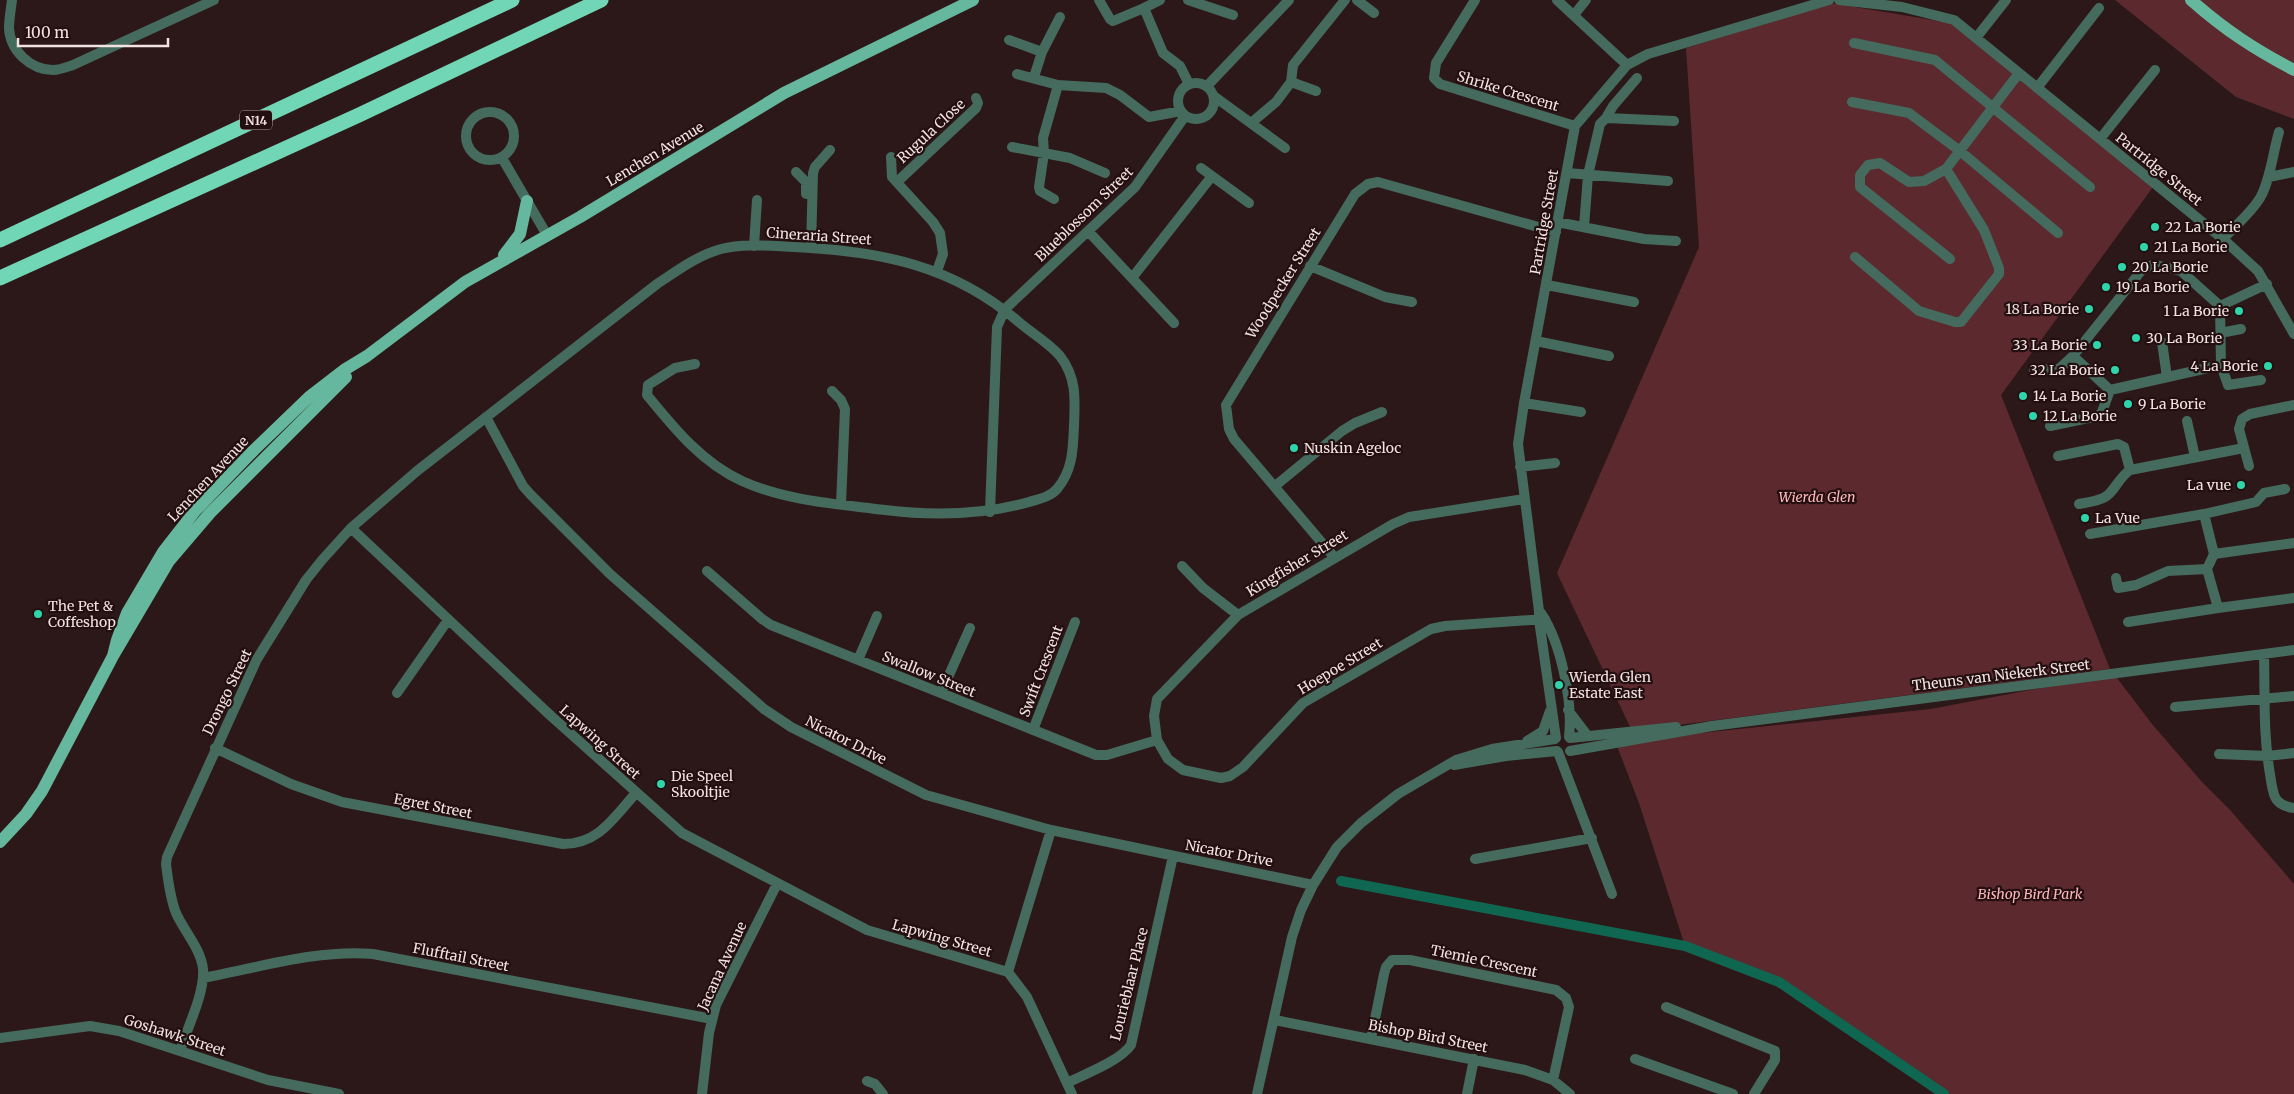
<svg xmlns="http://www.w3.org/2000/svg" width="2294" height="1094" font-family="Merriweather,serif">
	<rect width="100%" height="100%" fill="#2d1819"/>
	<path fill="#5b292e" d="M2115 0H2294V119L2236 97Z
		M1831 3 1950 23 2153 187 2001 395 2110 669 1632 731 1557 573 1699 247 1686 48Z
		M2114 674 2152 724 2202 782 2231 811 2294 884V1094H1944L1779 982 1685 946 1639 803 1617 746 1672 736 1931 709Z"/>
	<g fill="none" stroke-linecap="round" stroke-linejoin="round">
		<path stroke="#106751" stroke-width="10" d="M1341 881 1685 946 1779 982 1944 1094"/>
		<path stroke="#456b5e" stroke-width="10" d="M12 0C11 9 9 19 9 28 10 51 31 70 53 70 60 70 67 67 73 65L214 0
			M1099 0 1110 19 1113 21 1144 8
			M1160 0 1144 8 1163 53 1180 66 1189 84
			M1188 0 1233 15
			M1357 0 1374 13
			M1475 0 1436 63 1434 78 1440 84 1575 126
			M1557 0 1627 65
			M1839 0 1902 7 1954 20 2223 239 2258 271 2294 334
			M1574 15 1586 0
			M1976 38 2006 0
			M1009 40 1042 52
			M1854 43 1935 60 2090 187
			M1017 74 1058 85 1106 88 1120 95 1149 117 1181 111
			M1034 77 1042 52 1060 17
			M1291 82 1316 91
			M1178 101a18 18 0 1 1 36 0a18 18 0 1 1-36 0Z
			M1207 86 1289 0
			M2037 88 2099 8
			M1215 97 1285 148
			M1852 102 1909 113 1960 151 2058 233
			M466 136a24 24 0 1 1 48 0a24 24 0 1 1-48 0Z
			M1606 118 1613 106 1637 78
			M1251 123 1276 102 1291 82 1293 65 1345 0
			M2100 139 2155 70
			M1012 147 1070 158 1105 173
			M891 157 892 177 933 222 940 233 943 254 937 271
			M502 158 547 235
			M1201 168 1249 203
			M796 172 806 182V194
			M1567 173 1668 181
			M2269 177 2294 172
			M897 182 976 108 978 103 976 98
			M1054 199 1040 191 1039 187 1044 153 1043 138 1058 85
			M1557 222 1644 239 1676 241
			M1584 227 1588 175 1600 124 1606 118 1674 121
			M1088 231 1174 323
			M2223 239C2235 226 2251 213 2260 198 2270 181 2273 152 2279 132
			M754 246 757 200
			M811 248 813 173 815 167 830 150
			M1855 257 1919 311 1955 322H1961L1999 274V268L1984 230 1946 169
			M1950 259 1860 187V175L1868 165 1880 163 1909 182 1924 181 1946 169 2019 73
			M2156 265 2181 271 2220 306 2221 365 2110 390 2073 356 2141 271 2149 266Z
			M1310 266 1385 297 1412 302
			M1132 278 1212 176
			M1547 285 1634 302
			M2220 306 2267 284
			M2220 333 2241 329
			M1536 341 1609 356
			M2162 342 2167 377
			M2221 365 2228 385 2261 380
			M2034 370 2059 369 2073 356
			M832 391 841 400 845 409 841 504
			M1524 403 1581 412
			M486 417 523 486 531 495 610 574 764 709 791 727 926 795 1051 830 1313 885
			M2187 421 2195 457
			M2050 426 2098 416 2102 412 2110 390
			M2058 456 2118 444 2124 447 2130 470
			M2249 466 2239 429 2242 419 2250 414 2294 405
			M1520 467 1555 463
			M1275 486 1342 431 1355 423 1382 412
			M1524 499 1409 517 1393 524 1238 615 1157 699 1154 716 1157 740 1168 759 1183 770 1221 778 1230 776 1243 767 1303 703 1431 629 1445 626 1545 619
			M2079 504C2089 502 2102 501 2109 494 2117 486 2120 477 2130 470L2244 448
			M990 512 997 327 1005 309 1135 187 1185 116
			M2204 514 2214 554
			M351 528 551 716 682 833 867 930 1008 972
			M2090 534 2204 514 2256 502 2264 493 2285 489
			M1334 557 1234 439 1229 429 1226 405 1355 194 1368 184 1378 182 1556 232
			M1182 566 1203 588 1238 615
			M707 571 762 619 771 625 1096 755H1107L1157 740
			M2116 578 2118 588 2136 585 2168 571 2207 569
			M2294 598 2218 608 2207 569 2214 554 2294 543
			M1541 613C1561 643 1573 701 1569 737
			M2128 622 2218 608
			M2264 654C2265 694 2263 734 2270 774 2271 781 2272 790 2275 797 2278 804 2287 807 2294 808
			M858 660 877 616
			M397 693 448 620
			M941 693 970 628
			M2175 707 2294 696
			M1568 710 1587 735
			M1033 730 1075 622
			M1556 738 1539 620V611L1518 444 1524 403 1575 126 1627 65 1648 54 1829 0
			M1570 738 1676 727
			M1527 741 1543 731 1550 711
			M215 748 291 784 342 802 563 844C599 844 614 817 636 793
			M1570 751 1712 726 2294 650
			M1558 752 1612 894
			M2219 754 2267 756 2294 753
			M1454 765 1506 756 1557 751
			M1051 830 1008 972 1027 997 1072 1094
			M1475 859 1592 838
			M203 978C257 968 318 949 373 954L712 1019
			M1666 1007 1775 1051V1060L1754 1094
			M1275 1020 1525 1070 1553 1080 1570 1094
			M0 1038 90 1026 119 1031 268 1080 339 1094
			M1371 1039 1384 974 1386 967 1392 960H1410L1556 990 1566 998 1569 1007 1553 1080
			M180 1051C187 1028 205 993 203 969 201 949 184 931 176 913 170 898 168 880 166 864L167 857 257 659 306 580 322 560 351 528 417 471 657 284C677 271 698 255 721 249 744 243 770 246 794 247 880 251 953 265 1020 323 1033 334 1049 343 1060 356 1077 378 1075 400 1074 425 1073 449 1073 470 1057 489 1050 497 1039 499 1029 502 982 515 933 516 885 510 838 504 786 501 742 481 702 463 674 428 647 395L648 385 675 368 695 364
			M1635 1059 1733 1094
			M867 1081 875 1084 883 1094
			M1067 1083C1085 1074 1120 1061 1131 1045L1173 856
			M702 1094 709 1033 716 1005 777 884
			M1257 1094 1292 937 1301 910 1313 885 1337 847 1361 823 1398 794 1456 760 1492 749 1555 739
			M1467 1094 1474 1059"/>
		<path stroke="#65b89d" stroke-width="12" d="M2191 0C2225 30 2254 49 2294 70
			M504 255 520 234 527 201
			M113 656 117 640 127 613 163 552 195 511 254 450 309 397 344 370 367 356 465 282 580 217 784 93 973 0
			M0 842 26 814 42 791 113 656 169 561 210 513 346 377"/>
		<path stroke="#71d6b6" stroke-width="15" d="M0 240 512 0
			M0 278 359 115 601 0"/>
	</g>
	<g fill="#2ed4aa" stroke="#230f10" stroke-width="2">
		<circle cx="2155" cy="227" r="5"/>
		<circle cx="2144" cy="247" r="5"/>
		<circle cx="2122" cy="267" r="5"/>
		<circle cx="2106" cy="287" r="5"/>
		<circle cx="2089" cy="309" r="5"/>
		<circle cx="2239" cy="311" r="5"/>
		<circle cx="2136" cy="338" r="5"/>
		<circle cx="2097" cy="345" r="5"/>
		<circle cx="2268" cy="366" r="5"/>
		<circle cx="2115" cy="370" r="5"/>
		<circle cx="2023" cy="396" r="5"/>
		<circle cx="2128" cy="404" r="5"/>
		<circle cx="2033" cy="416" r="5"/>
		<circle cx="1294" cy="448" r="5"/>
		<circle cx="2241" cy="485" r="5"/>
		<circle cx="2085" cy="518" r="5"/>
		<circle cx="38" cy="614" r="5"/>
		<circle cx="1559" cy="685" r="5"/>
		<circle cx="661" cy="784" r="5"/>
	</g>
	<g text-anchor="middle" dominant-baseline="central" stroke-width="4.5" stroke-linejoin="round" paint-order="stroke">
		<rect fill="#230f10" stroke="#b4a3a3" stroke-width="1" x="240" y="110.5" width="32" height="19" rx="4"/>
		<g font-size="12" font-weight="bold" fill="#f2e2e2">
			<text x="256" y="120">N14</text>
		</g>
		<g font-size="14" fill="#f2e2e2" stroke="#230f10">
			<text transform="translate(1508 91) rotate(17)">Shrike Crescent</text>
			<text transform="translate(931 131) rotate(-43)">Rugula Close</text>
			<text transform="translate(655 154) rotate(-31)">Lenchen Avenue</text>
			<text transform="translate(2159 169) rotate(39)">Partridge Street</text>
			<text transform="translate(1084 214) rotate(-44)">Blueblossom Street</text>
			<text transform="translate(1544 222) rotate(-80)">Partridge Street</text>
			<text transform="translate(819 236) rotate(4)">Cineraria Street</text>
			<text transform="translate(1283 283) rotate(-58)">Woodpecker Street</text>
			<text transform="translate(208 479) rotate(-47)">Lenchen Avenue</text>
			<text transform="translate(1297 563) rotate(-31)">Kingfisher Street</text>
			<text transform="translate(1340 666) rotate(-31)">Hoepoe Street</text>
			<text transform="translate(1041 671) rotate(-69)">Swift Crescent</text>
			<text transform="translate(929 674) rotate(22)">Swallow Street</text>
			<text transform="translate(2001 675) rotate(-7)">Theuns van Niekerk Street</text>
			<text transform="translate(227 692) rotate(-64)">Drongo Street</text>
			<text transform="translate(846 740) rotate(27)">Nicator Drive</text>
			<text transform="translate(600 742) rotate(42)">Lapwing Street</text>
			<text transform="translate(433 806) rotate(11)">Egret Street</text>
			<text transform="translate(1229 853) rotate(11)">Nicator Drive</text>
			<text transform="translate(942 938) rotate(16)">Lapwing Street</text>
			<text transform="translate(461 957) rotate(11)">Flufftail Street</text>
			<text transform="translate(1484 961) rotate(12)">Tiemie Crescent</text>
			<text transform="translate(722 966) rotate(-65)">Jacana Avenue</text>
			<text transform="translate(1129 984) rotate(-76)">Lourieblaar Place</text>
			<text transform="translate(175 1035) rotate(18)">Goshawk Street</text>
			<text transform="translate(1428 1036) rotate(11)">Bishop Bird Street</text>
		</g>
		<g font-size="14" fill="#f2e2e2" stroke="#230f10" text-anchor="start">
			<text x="2165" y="227">22 La Borie</text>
			<text x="2154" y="247">21 La Borie</text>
			<text x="2132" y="267">20 La Borie</text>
			<text x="2116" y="287">19 La Borie</text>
			<text x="2079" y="309" text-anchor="end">18 La Borie</text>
			<text x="2229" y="311" text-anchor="end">1 La Borie</text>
			<text x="2146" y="338">30 La Borie</text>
			<text x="2087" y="345" text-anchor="end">33 La Borie</text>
			<text x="2258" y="366" text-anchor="end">4 La Borie</text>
			<text x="2105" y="370" text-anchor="end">32 La Borie</text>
			<text x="2033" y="396">14 La Borie</text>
			<text x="2138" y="404">9 La Borie</text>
			<text x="2043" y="416">12 La Borie</text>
			<text x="1304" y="448">Nuskin Ageloc</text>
			<text x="2231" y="485" text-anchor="end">La vue</text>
			<text x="2095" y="518">La Vue</text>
			<text x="48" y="606">The Pet &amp;<tspan x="48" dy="16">Coffeshop</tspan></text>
			<text x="1569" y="677">Wierda Glen<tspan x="1569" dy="16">Estate East</tspan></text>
			<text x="671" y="776">Die Speel<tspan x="671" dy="16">Skooltjie</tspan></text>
		</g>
		<g font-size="14" font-style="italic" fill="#feb7bb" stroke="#230f10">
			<text x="1817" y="497">Wierda Glen</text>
			<text x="2030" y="894">Bishop Bird Park</text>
		</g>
	</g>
	<path d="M18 38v8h150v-8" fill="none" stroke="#f2e2e2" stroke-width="2.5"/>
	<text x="25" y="38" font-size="15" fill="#f2e2e2" stroke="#230f10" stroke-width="4" paint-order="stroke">100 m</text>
</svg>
